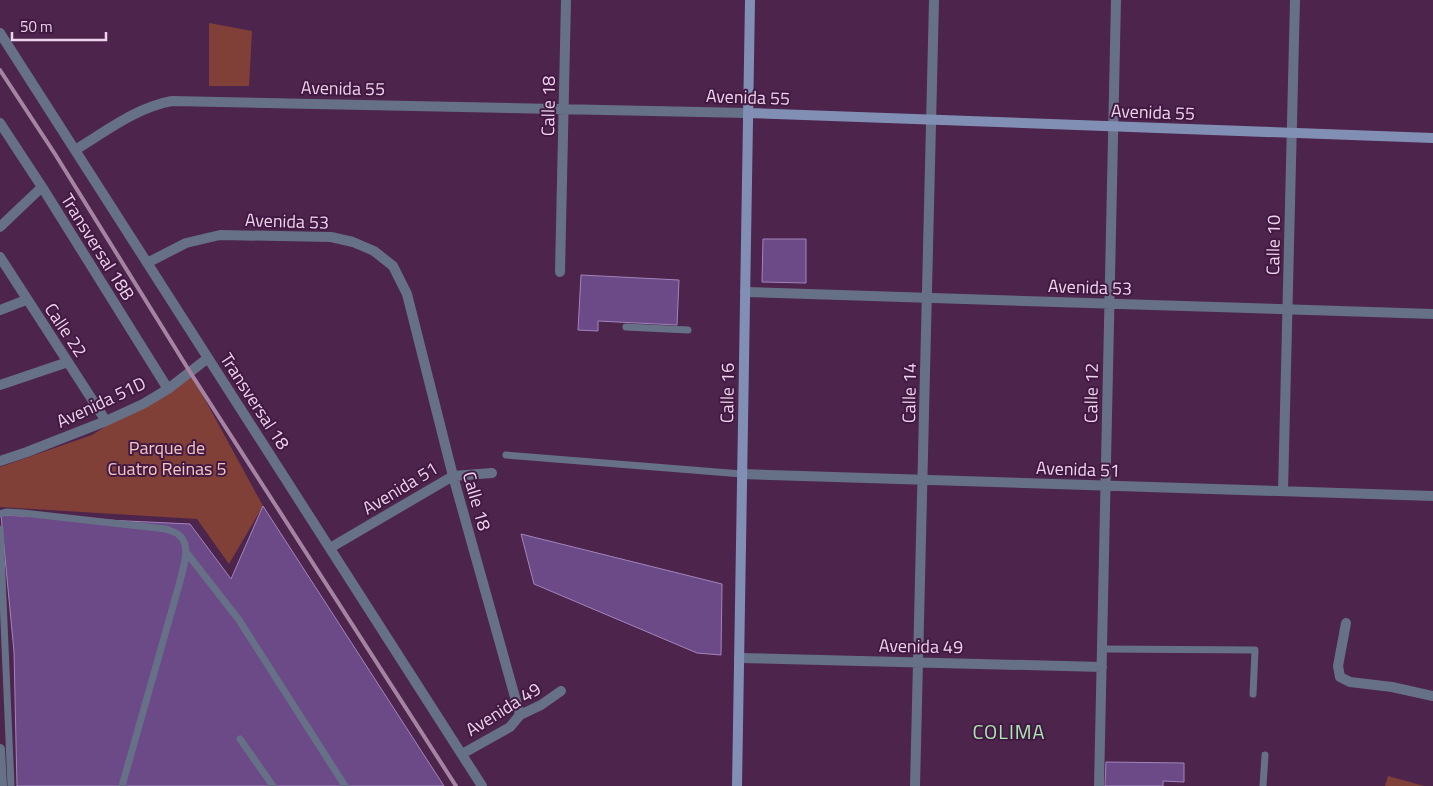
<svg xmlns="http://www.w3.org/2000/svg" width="1433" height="786" font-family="'Titillium Web',sans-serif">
	<rect width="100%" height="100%" fill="#4d244c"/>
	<path fill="#804038" d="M209 23 252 31 249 86H209Z
		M190 372 263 506 229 564 197 519 0 507V467L92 435Z
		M1388 776 1424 786H1385Z"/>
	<path fill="#6b4a87" stroke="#a285bc" d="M763 239H806V283L762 282Z
		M581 275 679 280 677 325 598 321V331L578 330Z
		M263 506 444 786H17L14 652 1 515 190 524 231 579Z
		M521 534 722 584 721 655 697 653 534 584Z
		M1106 762 1184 763V782L1163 781V786H1105Z"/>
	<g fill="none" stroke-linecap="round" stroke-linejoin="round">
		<path stroke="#667087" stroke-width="7" d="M626 327 688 330
			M506 455 742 474
			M0 514 6 512 23 513 166 529C170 531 177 532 180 536 192 547 182 571 179 585L122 786
			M0 529 11 786
			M186 552 239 620 345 786
			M1102 649 1255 650 1253 694
			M240 739 273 786
			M1263 786 1265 755"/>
		<path stroke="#667087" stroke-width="10" d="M0 33 482 786
			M0 123 42 187 168 389
			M75 150C105 132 137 107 172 101L748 113
			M0 227 42 187
			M0 257 106 421
			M147 263 186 243 220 235 331 237 353 242 374 251 393 266 407 294 453 476 520 715
			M560 272 566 0
			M745 292 1433 314
			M0 310 26 300
			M0 385 68 362
			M0 461 27 452 106 421 143 404 168 389 208 358
			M742 474 1433 496
			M1283 491 1295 0
			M330 548 453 476 492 473
			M1346 623 1338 666 1340 677 1350 682 1392 687 1433 696
			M739 658 1102 667
			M0 749 2 786
			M462 754 510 727 520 715 541 705 561 691
			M915 786 934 0
			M1099 786 1116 0"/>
		<path stroke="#818fb5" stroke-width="10" d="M748 113 1433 138
			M737 786 750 0"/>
		<path stroke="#a584a3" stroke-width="4" d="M0 70 55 154 190 372 456 786"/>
	</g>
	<g text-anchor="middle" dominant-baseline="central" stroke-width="4" stroke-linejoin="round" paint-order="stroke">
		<g font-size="18" fill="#edd3eb" stroke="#421942">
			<text transform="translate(343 88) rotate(1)">Avenida 55</text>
			<text transform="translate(748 97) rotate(2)">Avenida 55</text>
			<text transform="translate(548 106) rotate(-89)">Calle 18</text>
			<text transform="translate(1153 112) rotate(2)">Avenida 55</text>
			<text transform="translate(287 221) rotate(2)">Avenida 53</text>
			<text transform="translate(1273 245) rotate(-89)">Calle 10</text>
			<text transform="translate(98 247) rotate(58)">Transversal 18B</text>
			<text transform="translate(1090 287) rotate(2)">Avenida 53</text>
			<text transform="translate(66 330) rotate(56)">Calle 22</text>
			<text transform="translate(727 393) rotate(-89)">Calle 16</text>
			<text transform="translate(909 393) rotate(-89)">Calle 14</text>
			<text transform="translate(1091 393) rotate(-89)">Calle 12</text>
			<text transform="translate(255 401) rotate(57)">Transversal 18</text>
			<text transform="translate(101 402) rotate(-25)">Avenida 51D</text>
			<text transform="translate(1078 469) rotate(2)">Avenida 51</text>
			<text transform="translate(400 488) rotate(-31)">Avenida 51</text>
			<text transform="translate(477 501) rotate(74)">Calle 18</text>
			<text transform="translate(921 646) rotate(1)">Avenida 49</text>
			<text transform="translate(503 709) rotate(-32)">Avenida 49</text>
		</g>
		<g font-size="18" fill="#f4c7c0" stroke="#421942">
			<text x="167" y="447">Parque de<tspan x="167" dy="21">Cuatro Reinas 5</tspan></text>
		</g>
		<g font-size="20" letter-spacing="1" fill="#aaeab2" stroke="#421942">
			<text x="1009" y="731">COLIMA</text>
		</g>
	</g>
	<path d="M12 32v8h94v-8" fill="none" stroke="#edd3eb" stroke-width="2.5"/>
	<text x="20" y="32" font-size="15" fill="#edd3eb" stroke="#421942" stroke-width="4" paint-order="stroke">50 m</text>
</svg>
